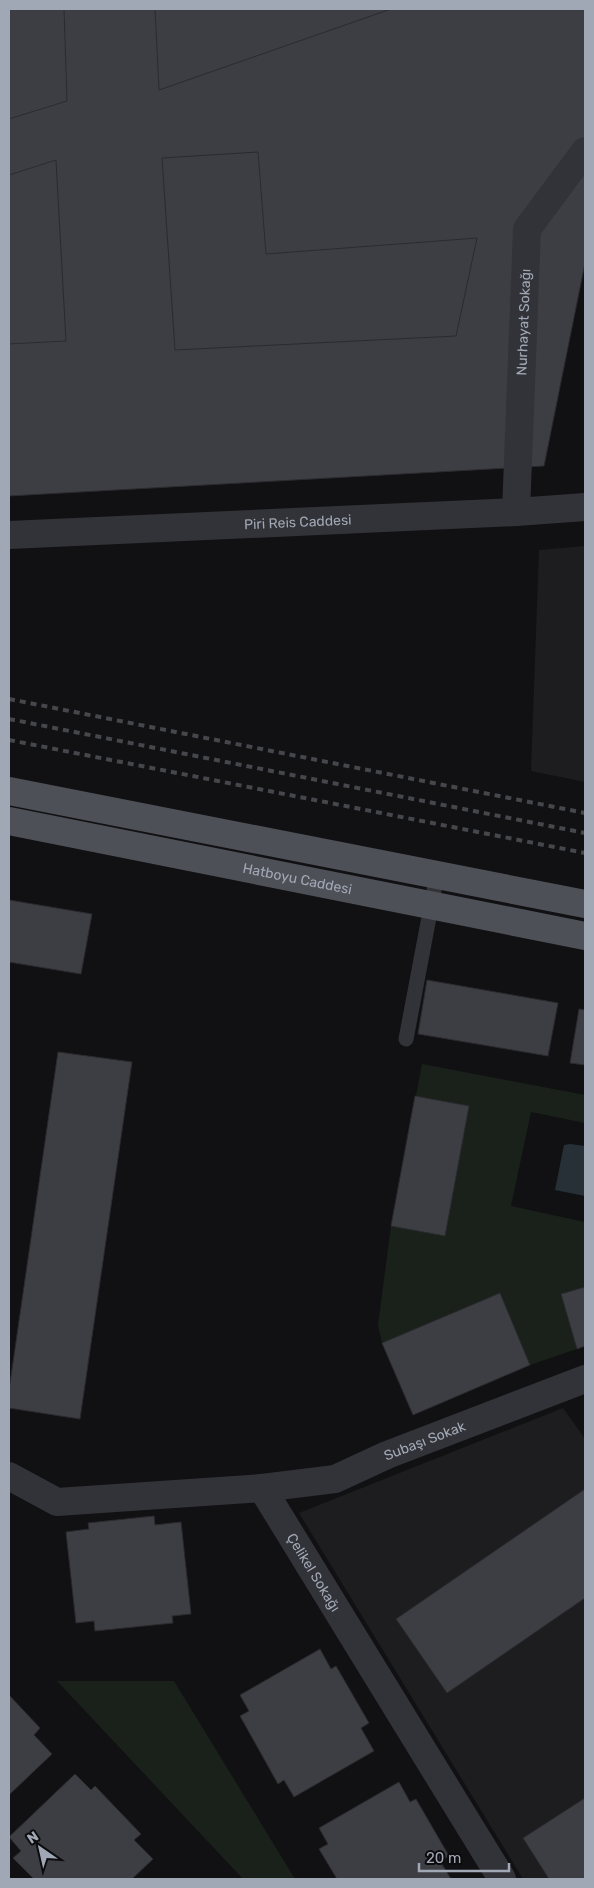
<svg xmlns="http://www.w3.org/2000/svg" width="594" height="1888" font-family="Rubik,sans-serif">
	<rect width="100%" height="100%" fill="#111113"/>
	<path fill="#1d1d20" d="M585 546V782L531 771 539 550Z
		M563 1408 585 1439V1879H523L299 1513Z"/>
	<path fill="#19211a" d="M422 1064 585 1095V1123L531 1112 511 1206 585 1222V1287L561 1295 577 1349 530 1365 500 1293 382 1343 378 1325 391 1226Z
		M57 1681H174L295 1879H243Z"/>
	<path fill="#273037" d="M570 1144 585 1146V1196L555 1190 564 1145Z"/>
	<path fill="#3d3e43" stroke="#2b2b2f" d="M9 9H64L67 101 9 119Z
		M9 9H585V263L544 466 9 496Z
		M155 9H391L159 90Z
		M258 152 266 254 477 238 456 336 175 350 162 158Z
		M56 160 66 341 9 344V175Z
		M9 900 92 914 81 974 9 962Z
		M427 980 558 1003 548 1056 418 1034Z
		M579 1009 585 1010V1065L570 1063Z
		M58 1052 132 1062 80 1419 9 1408V1390Z
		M415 1096 469 1106 445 1236 391 1226Z
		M585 1287V1346L577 1349 561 1294Z
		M500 1293 530 1365 413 1415 382 1343Z
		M585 1489V1598L447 1693 396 1619Z
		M154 1516 155 1525 181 1522 191 1614 172 1616 173 1623 95 1631 94 1621 76 1623 66 1532 89 1529 88 1523Z
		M320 1649 331 1669 336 1666 369 1723 361 1728 374 1751 294 1797 284 1780 278 1784 240 1716 249 1711 240 1695Z
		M9 1695 40 1728 34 1735 52 1754 9 1795Z
		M75 1774 91 1790 95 1786 141 1834 134 1840 153 1859 132 1879H34L13 1858 21 1851 9 1837Z
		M399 1782 410 1802 416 1799 449 1856 440 1861 451 1879H337L319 1849 328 1844 319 1828Z
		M585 1798V1879H549L523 1838Z"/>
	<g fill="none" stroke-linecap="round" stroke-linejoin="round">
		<path stroke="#323338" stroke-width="15" d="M406 1039 437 875"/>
		<g stroke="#323338" stroke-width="28">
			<path id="s1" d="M516 512 527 229 585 151"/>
			<path id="s2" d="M9 1476 57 1502 262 1488 502 1879"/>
			<path id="s3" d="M262 1488 335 1479 387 1455 585 1379"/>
		</g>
		<path stroke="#323338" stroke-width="28" id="s4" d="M9 535 516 512 585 507"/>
		<g stroke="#4e5057" stroke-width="28">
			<path d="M9 791 585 904"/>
			<path id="s5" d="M9 821 585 936"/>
		</g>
		<path stroke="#45474d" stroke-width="4" stroke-dasharray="6 5" stroke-linecap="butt" d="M9 699 585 813
			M9 719 585 833
			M9 740 585 853"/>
	</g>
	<g text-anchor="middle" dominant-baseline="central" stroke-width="5" stroke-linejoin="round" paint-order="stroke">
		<g font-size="14" fill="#a1a8b5" stroke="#0c0c0e">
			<text stroke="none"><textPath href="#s1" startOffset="190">Nurhayat Sokağı</textPath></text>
			<text stroke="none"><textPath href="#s4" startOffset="289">Piri Reis Caddesi</textPath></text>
			<text stroke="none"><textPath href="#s5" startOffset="294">Hatboyu Caddesi</textPath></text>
			<text stroke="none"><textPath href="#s3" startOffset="171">Subaşı Sokak</textPath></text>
			<text stroke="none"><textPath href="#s2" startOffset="359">Çelikel Sokağı</textPath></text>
		</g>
	</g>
	<rect width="594" height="1888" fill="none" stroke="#a1a8b5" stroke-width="20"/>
	<g transform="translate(40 1848) rotate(326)" stroke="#0c0c0e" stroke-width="4" paint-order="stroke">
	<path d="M0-4L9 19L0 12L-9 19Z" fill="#a1a8b5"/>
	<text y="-8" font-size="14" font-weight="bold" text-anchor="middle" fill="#a1a8b5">N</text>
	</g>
	<path d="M419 1863v8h90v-8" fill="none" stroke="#a1a8b5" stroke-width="2.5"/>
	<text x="426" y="1863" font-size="15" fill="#a1a8b5" stroke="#0c0c0e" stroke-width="4" paint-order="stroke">20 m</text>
</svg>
